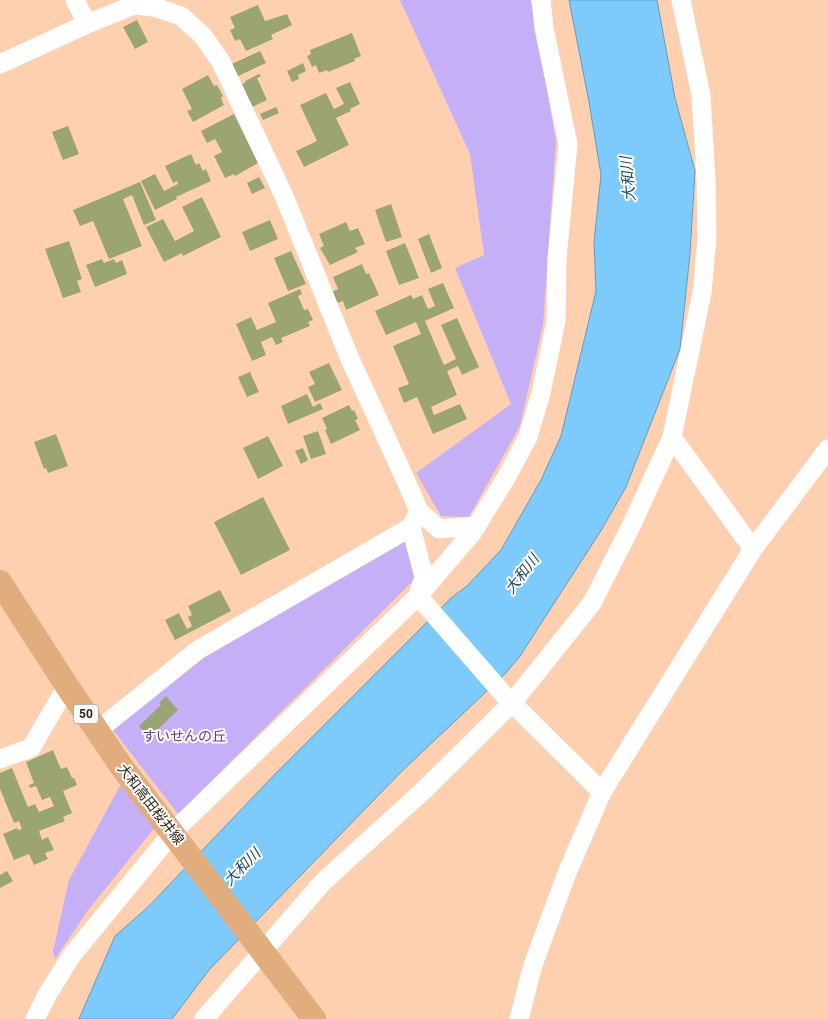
<svg xmlns="http://www.w3.org/2000/svg" width="828" height="1019" font-family="Roboto,'Noto Sans JP',sans-serif">
	<rect width="100%" height="100%" fill="#ffd0af"/>
	<path fill="#c5b0f7" d="M400 0H531L556 141 543 325 520 426 469 517 441 516 416 473 511 404 455 268 484 255 470 154Z
		M403 533 415 579 178 814 113 730 202 655Z
		M123 780 156 826 89 909 55 959 53 951 69 880Z"/>
	<path fill="#7ccbfc" stroke="#679ab8" d="M569 0H657L675 98 695 171 690 254 680 349 626 487 602 529 520 656 505 674 402 771 209 970 172 1019H79L115 936 148 907 277 772 451 598 467 586 501 550 541 480 561 436 596 291 594 242 601 175 589 102Z"/>
	<path fill="#9ba574" d="M258 5 265 21 287 14 292 25 271 35 273 39 246 51 240 39 235 41 230 30 235 28 230 17Z
		M137 20 148 42 135 49 123 27Z
		M352 33 361 56 354 59 355 61 328 72 327 70 319 73 316 65 312 67 307 56 311 54 310 50Z
		M260 51 266 63 238 76 232 64Z
		M303 63 306 71 298 75 299 79 292 82 287 71Z
		M259 74 261 76 257 78 267 100 250 108 239 86 246 82 245 81Z
		M208 75 214 86 217 85 223 96 221 98 224 105 193 122 187 111 192 109 182 89Z
		M350 82 360 104 350 109 351 111 336 118 349 145 304 167 296 151 317 141 300 105 326 93 334 109 344 104 336 88Z
		M276 107 279 113 263 120 260 114Z
		M234 114 258 163 235 176 234 174 225 178 214 156 222 152 215 139 207 143 201 131Z
		M68 126 79 154 63 160 52 132Z
		M191 154 196 165 199 163 203 171 206 169 211 181 176 197 177 199 155 210 141 181 155 174 164 191 178 184 177 181 173 183 165 166Z
		M259 177 265 188 252 194 247 183Z
		M140 182 156 220 144 225 132 195 123 199 142 246 109 259 93 221 80 226 73 210Z
		M202 197 221 237 183 256 182 253 164 262 146 227 163 219 175 241 194 231 182 207Z
		M391 204 402 237 386 242 375 210Z
		M270 220 278 239 250 251 242 232Z
		M346 222 350 231 358 228 365 244 355 248 358 252 330 265 320 248 324 246 319 234Z
		M429 234 442 268 431 273 418 239Z
		M69 241 82 279 77 281 81 292 63 298 45 249Z
		M405 243 419 278 399 285 386 251Z
		M291 251 306 284 288 291 274 258Z
		M102 259 104 263 114 259 116 263 122 260 127 274 95 287 86 265Z
		M362 264 366 274 369 273 379 295 346 310 343 301 337 303 332 292 338 289 333 277Z
		M443 283 454 308 425 321 444 365 456 359 441 325 457 318 479 367 462 375 458 366 447 371 457 395 431 407 434 415 460 404 467 419 433 434 417 397 404 403 398 388 409 384 393 346 421 334 416 322 386 335 375 311 411 295 413 299 422 295 428 309 435 306 428 289Z
		M300 289 302 294 298 296 304 310 308 309 313 320 308 322 310 326 281 338 283 342 276 345 272 337 261 342 266 355 252 361 236 324 251 317 257 330 276 322 268 303Z
		M329 363 342 390 315 402 308 387 315 384 309 372Z
		M250 372 259 392 247 397 238 377Z
		M307 394 313 407 320 403 323 409 288 424 281 406Z
		M349 405 352 411 354 410 358 419 355 420 360 430 331 444 325 430 327 429 322 418Z
		M318 431 326 454 311 459 303 436Z
		M56 434 68 466 48 473 46 468 44 469 34 442Z
		M268 436 283 466 258 479 243 448Z
		M303 448 308 460 301 464 295 451Z
		M263 497 290 550 241 575 214 522Z
		M220 590 231 611 175 640 165 620 179 613 187 629 192 626 188 617 192 615 188 606Z
		M166 696 178 710 149 738 139 726 161 705 159 703Z
		M53 750 61 769 67 767 72 778H74L77 785 63 791 72 813 63 817 65 821 39 831 42 840 48 837 54 850 45 853 48 859 34 865 29 854 14 860 3 834 17 828 18 830 22 829 19 821 14 823 0 789V773L12 768 28 807 35 804 39 812 54 806 50 797 42 800 36 786 30 788 29 785 34 783 26 762Z
		M7 871 13 881 0 888V875Z"/>
	<g fill="none" stroke-linecap="round" stroke-linejoin="round">
		<path stroke="#fff" stroke-width="19" d="M75 0 87 24
			M0 64 87 24 134 5 154 7 181 16 203 36 221 62 284 196 350 359 402 472 419 511 411 527 424 577 418 595
			M672 437 753 549
			M419 511 439 529 477 526
			M418 596 505 696 602 792
			M97 731 198 650 411 527
			M0 759 31 748 67 686
			M35 1019 47 995 72 955 173 832 418 596 472 533 506 478 528 437 541 393 556 321 557 259 568 144 544 28 541 0
			M204 1019 323 882 424 790 512 703 592 603 632 524 672 437 702 293 707 238 706 180 701 95 681 0
			M519 1019 533 965 567 873 602 792 753 549 828 449"/>
		<path stroke="#e2ad7c" stroke-width="24" d="M0 582 67 686 121 766 314 1019"/>
	</g>
	<g text-anchor="middle" dominant-baseline="central" stroke-width="4" stroke-linejoin="round" paint-order="stroke">
		<rect fill="#fcfcfc" stroke="#72665d" stroke-width="1" x="73.5" y="704.5" width="25" height="19" rx="4"/>
		<g font-size="12" font-weight="bold" fill="#372619">
			<text x="86" y="714">50</text>
		</g>
		<g font-size="14" fill="#60389f" stroke="#fcfcfc">
			<text x="184" y="736">すいせんの丘</text>
		</g>
		<g font-size="14" fill="#372619" stroke="#fcfcfc">
			<text transform="translate(151 804) rotate(52)">大和高田桜井線</text>
		</g>
		<g font-size="15" font-style="italic" fill="#234d67" stroke="#fcfcfc">
			<text transform="translate(628 179) rotate(-95)">大和川</text>
			<text transform="translate(522 574) rotate(-52)">大和川</text>
			<text transform="translate(242 867) rotate(-45)">大和川</text>
		</g>
	</g>
</svg>
